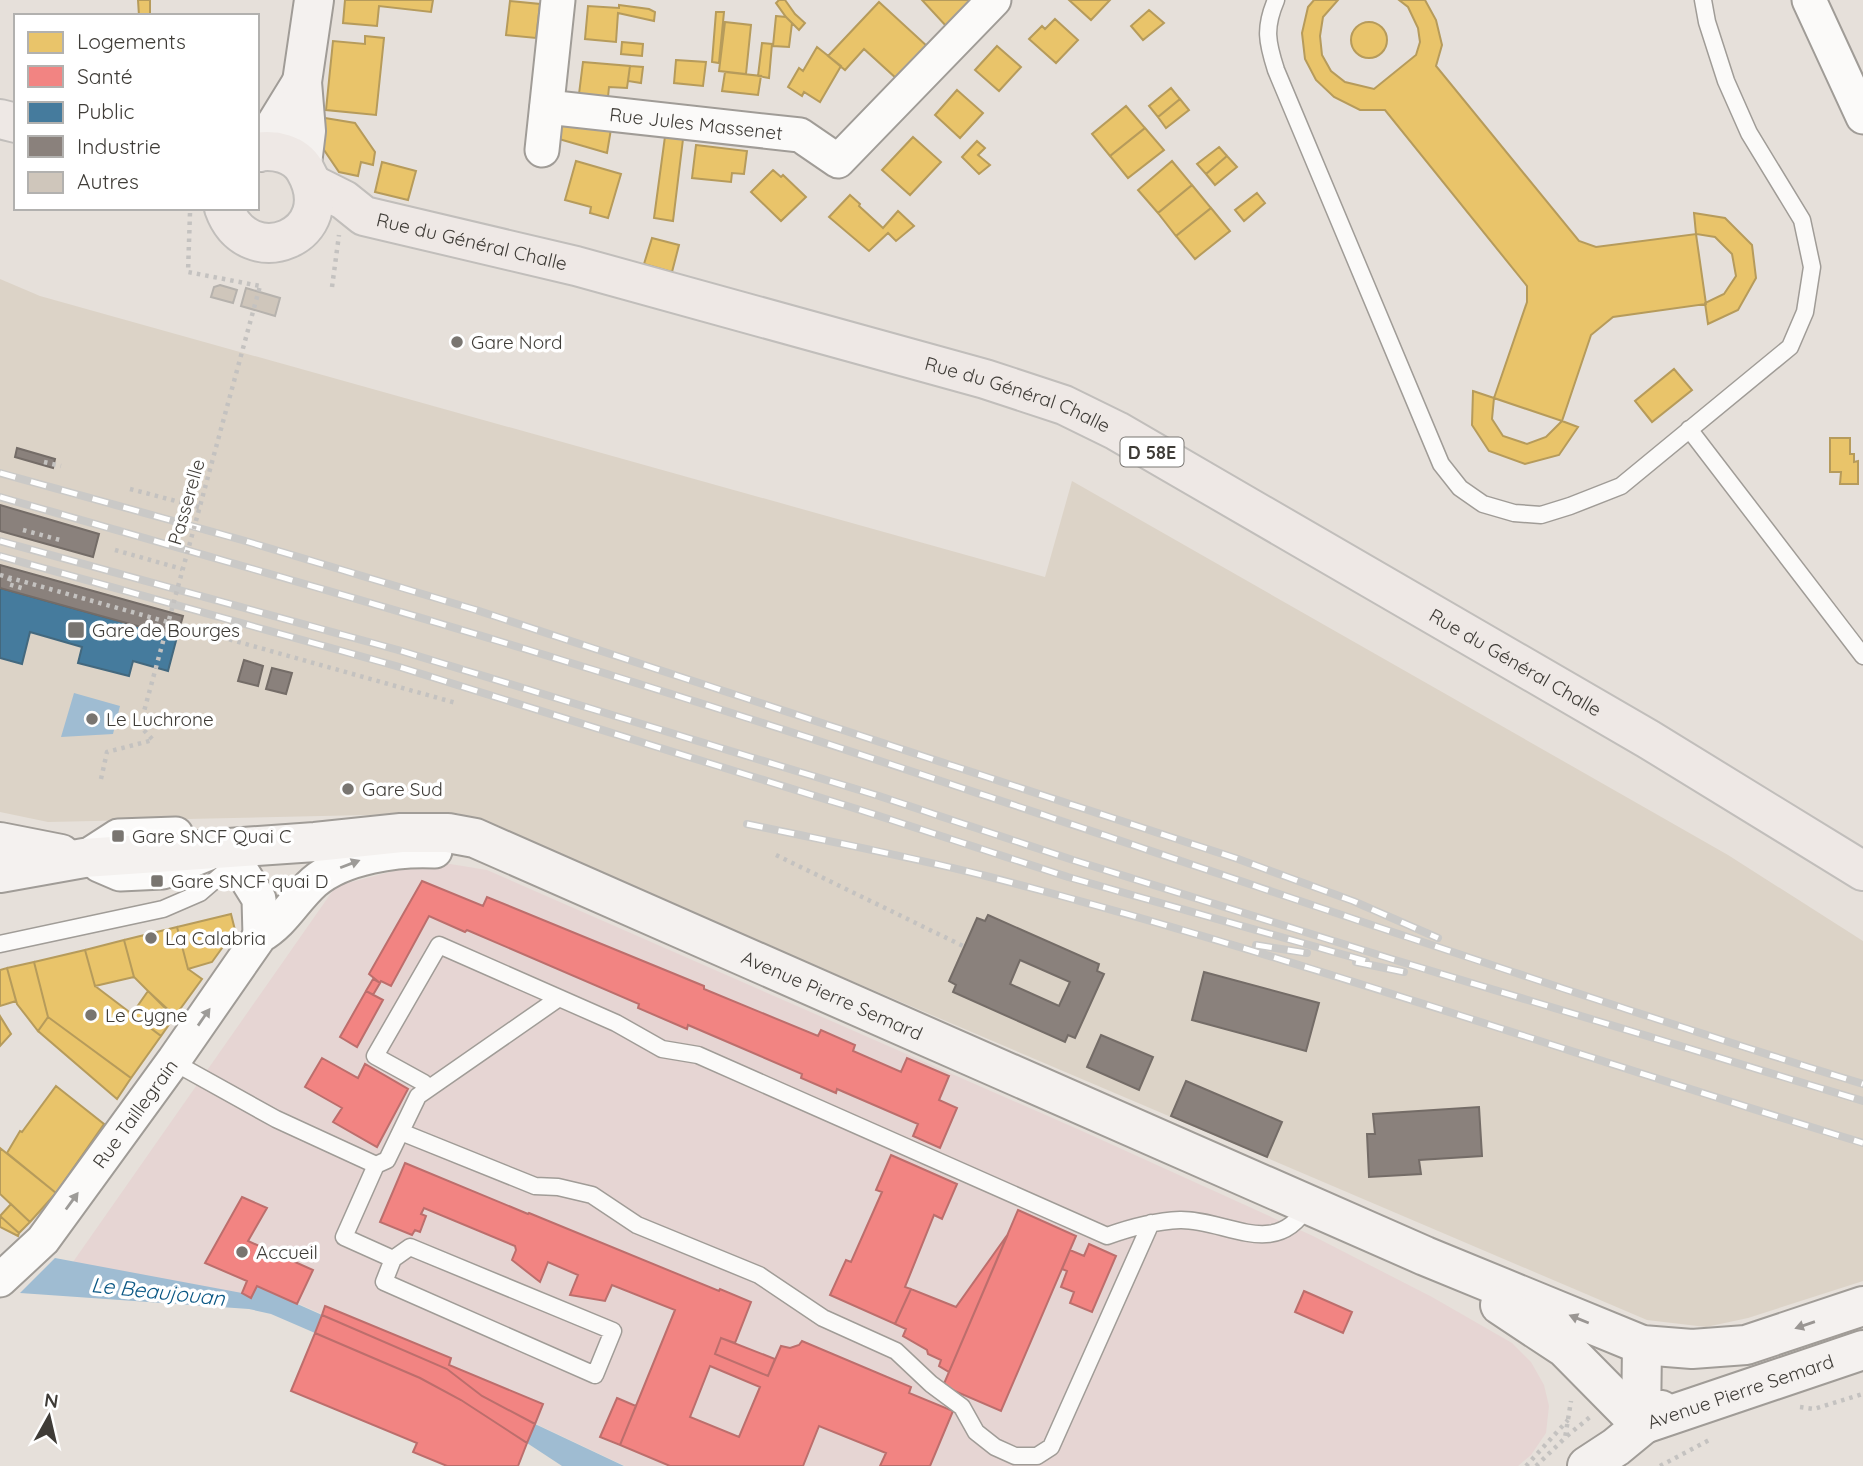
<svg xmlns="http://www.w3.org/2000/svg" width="1863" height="1466" font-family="Quicksand,sans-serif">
	<rect width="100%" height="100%" fill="#e6e0da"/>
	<path fill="#dcd3c7" d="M0 279 40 296 1045 577 1072 481 1728 855 1863 941V1281L1748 1318 1706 1327 1647 1320 458 813 48 822 0 812Z"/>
	<path fill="#e6d5d3" d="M432 861 487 870 1082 1131 1313 1236 1432 1297 1512 1343 1531 1362 1544 1385 1549 1406 1546 1433 1531 1455 1518 1466H625L536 1424 518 1466H447L413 1452 416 1443 291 1391 322 1314 257 1286 251 1298 73 1262 336 886Z"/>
	<path fill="#9fbcd2" d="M74 693 120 706 113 734 61 737Z
		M55 1258 242 1293 251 1298 257 1286 322 1315 315 1333 271 1314 249 1309 20 1293Z
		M535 1424 624 1466H562L527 1443Z"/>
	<path fill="#e9c46a" stroke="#b69b5b" stroke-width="2" d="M138 0H150V16H139Z
		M345 0H433L431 12 379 6 377 26 343 23Z
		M779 0H785L795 14 805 23 799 30 786 17 776 3Z
		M922 0H973L947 27Z
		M1069 0H1110L1091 20Z
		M1314 0H1338L1323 17 1320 36 1322 55 1331 71 1345 82 1374 89 1416 55 1420 42 1418 28 1408 7 1399 0H1425L1436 20 1442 45 1436 66 1579 241 1596 247 1696 234 1706 304 1613 317 1591 335 1562 421 1494 398 1527 302V286L1385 110H1360L1334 97 1316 80 1305 59 1302 33 1308 7Z
		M510 1 540 4 536 38 506 35Z
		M879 2 928 47 897 79 864 49 845 70 828 56Z
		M619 5 649 9 655 12 654 21 618 13 616 42 585 39 588 6 619 8Z
		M1149 10 1164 23 1143 40 1131 26Z
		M716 12H724L719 63 712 62Z
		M776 16 786 17 792 23 789 47 773 46Z
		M1055 19 1078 40 1056 63 1029 39 1042 26 1045 29Z
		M725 22 751 25 746 74 719 71Z
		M1351 40a18 18 0 1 1 36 0a18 18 0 1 1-36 0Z
		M365 36 384 38 376 115 326 110 333 41 365 44Z
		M622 42 643 44 642 56 621 54Z
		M762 43 772 44 769 78 758 76Z
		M997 46 1021 67 999 91 975 70Z
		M817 47 841 66 820 102 804 92 802 96 788 87 799 68 803 71Z
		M676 60 706 62 703 86 674 83Z
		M583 62 630 66 627 88 609 87 608 97 579 94Z
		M630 66 643 67 641 83 628 81Z
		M725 72 761 76 758 95 722 91Z
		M1171 88 1180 99 1158 117 1149 106Z
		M957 90 983 113 960 138 935 115Z
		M1180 99 1189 110 1166 128 1158 117Z
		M1126 106 1145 128 1110 156 1092 134Z
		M562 117 612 123 607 153 559 139Z
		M325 118 355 123 375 152 373 165 361 162 358 176 339 172 322 147Z
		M1145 128 1164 150 1128 178 1110 156Z
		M666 129 684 131 673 221 654 218Z
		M913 137 941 162 910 195 882 170Z
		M977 141 985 148 978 155 990 165 979 174 962 157Z
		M696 145 747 151 744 174 732 173 731 182 692 178Z
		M1219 147 1227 156 1206 174 1197 164Z
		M1227 156 1237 167 1215 185 1206 174Z
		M576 161 621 174 608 218 590 213 591 207 565 200Z
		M1172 161 1192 185 1158 213 1138 190Z
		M382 162 416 171 408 200 375 192Z
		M773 170 781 177 783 175 806 197 781 221 751 192Z
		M1192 185 1211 208 1176 236 1158 213Z
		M1257 193 1265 203 1244 221 1235 210Z
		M850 195 860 204 859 206 883 228 898 211 914 226 896 241 888 233 869 251 829 217Z
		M1211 208 1230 231 1195 259 1176 236Z
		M1694 213 1725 218 1752 245 1756 278 1738 310 1708 324 1705 303 1724 294 1736 276 1732 254 1715 237 1696 234Z
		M652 238 679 245 672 272 644 264Z
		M1674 369 1692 390 1652 422 1635 401Z
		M1473 391 1494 398 1492 419 1503 436 1527 444 1546 437 1562 421 1578 427 1559 455 1525 464 1489 451 1472 425Z
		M1830 438H1850V454H1854V462L1858 461V484H1840L1841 472H1830Z
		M231 914 235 930 212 962 188 969 177 927Z
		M177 927 188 969 202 979 175 1016 165 1008 134 977 124 940Z
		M124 940 134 977 95 986 85 950Z
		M85 950 95 986 161 1036 131 1078 48 1017 34 962Z
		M34 962 48 1017 38 1031 17 1004 7 968Z
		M7 968 16 1001 0 1006V970Z
		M148 991 175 1016 161 1036 132 1014Z
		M0 1016 11 1034 0 1046Z
		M48 1017 131 1078 117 1099 38 1031Z
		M56 1086 104 1124 56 1193 7 1153 20 1131 22 1132Z
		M0 1148 56 1193 30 1222 0 1194Z
		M11 1204 30 1222 19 1233 0 1216Z
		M0 1216 19 1233 18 1236 0 1227Z"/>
	<path fill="#f28482" stroke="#bc6e6c" stroke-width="2" fill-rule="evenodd" d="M422 881 483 906 487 897 704 986V989L818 1036 821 1030 855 1045 853 1051 901 1072 907 1058 949 1076 939 1100 957 1108 940 1148 913 1136 918 1124 837 1089 836 1093 801 1078 802 1074 688 1025 687 1029 638 1008 639 1004 467 930 465 932 429 916 391 986 381 981 380 983 369 974Z
		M373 979 380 983 373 995 366 991Z
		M366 991 383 1000 357 1047 340 1037Z
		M322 1058 358 1078 365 1064 408 1089 377 1147 333 1122 342 1108 305 1087Z
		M891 1155 957 1184 942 1219 934 1215 905 1287 911 1289 895 1324 830 1295 846 1260 851 1262 882 1192 876 1190Z
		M405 1163 528 1214 529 1213 719 1291 720 1289 751 1302 735 1343 721 1338 715 1354 768 1376 781 1346 790 1348 799 1345 802 1341 911 1387 909 1393 953 1411 930 1466H880L886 1453 819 1426 803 1466H670L620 1445 675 1310 612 1285 605 1301 570 1295 578 1275 548 1262 540 1282 512 1260 516 1250 515 1246 424 1208 421 1214 426 1216 420 1232 415 1230 412 1235 380 1222ZM710 1366 760 1387 739 1437 690 1417Z
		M242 1197 267 1208 248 1241 313 1270 297 1304 257 1286 251 1298 242 1293 247 1281 205 1263Z
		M1018 1210 1076 1236 1001 1411 943 1386Z
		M1008 1234 949 1372 939 1366 941 1360 928 1354 927 1350 903 1336 906 1329 895 1324 911 1289 956 1307Z
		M1089 1244 1116 1256 1092 1312 1070 1303 1074 1292 1061 1287 1067 1271 1062 1269 1070 1250 1084 1256Z
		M1304 1291 1352 1312 1343 1333 1295 1312Z
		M325 1306 451 1358 449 1365 543 1404 535 1424 482 1396 447 1369 322 1315Z
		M322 1315 447 1369 482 1396 535 1424 527 1443 461 1400 420 1378 315 1333Z
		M315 1333 420 1378 461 1400 527 1443 518 1466H447L413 1452 417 1443 291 1391Z
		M721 1338 775 1359 768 1376 715 1354Z
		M617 1398 636 1406 620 1445 600 1437Z"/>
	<path fill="#457b9d" stroke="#43687e" stroke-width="2" d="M0 588 177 637 168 671 133 661 129 676 78 663 82 647 30 632 22 664 0 658Z"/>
	<path fill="#8a817c" stroke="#746c67" stroke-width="2" fill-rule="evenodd" d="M17 448 55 459 53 468 15 457Z
		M0 505 99 534 93 557 0 531Z
		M0 565 183 616 177 637 0 588Z
		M244 660 263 666 258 686 238 681Z
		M272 668 292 673 286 694 266 689Z
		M988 915 1099 964 1097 971 1104 974 1075 1038 1068 1035 1065 1042 953 992 956 985 949 981 977 918 985 921ZM1020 960 1070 982 1059 1006 1010 984Z
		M1204 972 1319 1003 1306 1051 1192 1020Z
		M1101 1035 1153 1057 1139 1090 1087 1067Z
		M1186 1081 1282 1122 1267 1157 1171 1116Z
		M1479 1107 1482 1156 1419 1160 1421 1174 1369 1177 1367 1134H1375L1373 1114Z"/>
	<path fill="#cfc6bb" stroke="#b6b2ad" stroke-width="2" d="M220 285 237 290 233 303 211 297 214 287Z
		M246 288 280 298 275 316 241 306Z"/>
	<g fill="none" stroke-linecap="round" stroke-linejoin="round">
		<g stroke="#a09c97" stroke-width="19">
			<path id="lane" d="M1276 0C1264 28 1267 42 1276 70L1441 464 1460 488 1483 504 1514 513 1541 515 1570 506 1621 486 1790 347 1805 312 1812 267 1802 220 1749 133 1726 81 1707 22 1703 0
				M1689 429 1863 656
				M0 944 163 909 200 893 236 862
				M174 1060 186 1069 276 1119 376 1165 387 1160 418 1096 559 998
				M424 1083 375 1056 439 945 616 1023 662 1049 698 1055 1107 1236C1132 1227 1154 1221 1180 1220 1226 1219 1276 1261 1308 1205
				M401 1132 535 1186 558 1187 592 1195 637 1225 759 1275 823 1318 896 1351 931 1384 962 1407 976 1432 995 1447 1015 1456H1037L1051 1447 1151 1223
				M376 1165 344 1237 393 1259 410 1247 613 1331 595 1375 384 1282 393 1259"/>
		</g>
		<g stroke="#a09c97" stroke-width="37">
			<g id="street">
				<path d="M1809 0 1863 117"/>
				<path id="s1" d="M547 107 800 135 838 161 994 0"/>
				<path d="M542 150 558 0"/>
				<path d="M235 847 236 862 259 899 260 936"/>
				<path d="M84 858 118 836 176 834"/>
				<path d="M99 865 120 874 163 872 207 854"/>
				<path id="s2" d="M0 1280 43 1240 174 1060 260 936C284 922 294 900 314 882 343 857 398 849 435 851"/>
			</g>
		</g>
		<g stroke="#a09c97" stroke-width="42">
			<g id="secondary">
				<path d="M259 152 302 82"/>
				<path d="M302 164 306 131 302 82 314 0"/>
				<path d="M0 842 61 854"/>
				<path id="s3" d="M0 873 84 858 315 842 401 833H448L475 838 1425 1256 1642 1345 1692 1349 1746 1345 1863 1306"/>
				<path d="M1500 1305 1565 1348 1641 1425"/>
				<path id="s4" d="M1641 1425 1863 1350"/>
				<path d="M1641 1425 1642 1345"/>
				<path d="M1587 1466 1616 1447 1661 1410"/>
			</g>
		</g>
		<g stroke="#c1bebb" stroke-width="42">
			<g id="primary">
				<path d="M0 119 16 123"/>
				<path id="s5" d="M314 185 344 200 364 216 576 266 985 379 1064 405 1117 431 1648 739 1863 871"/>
				<path d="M224 208C248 275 343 236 305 170 295 153 274 149 257 152"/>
			</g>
		</g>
		<path stroke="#c4c2c0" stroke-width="4.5" stroke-dasharray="3.5 5" stroke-linecap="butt" d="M190 213 188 272 260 286
			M332 287 339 235
			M44 462 61 466
			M130 489 199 507
			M23 530 60 540
			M115 550 182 569
			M0 575 456 703
			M10 578 8 584 25 589
			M101 779 107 752 153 740 140 726
			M776 855 965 947
			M1800 1407 1814 1409 1863 1394
			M1567 1436 1590 1417
			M1526 1466 1568 1420
			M1536 1466 1565 1438 1571 1401
			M1660 1466 1711 1439"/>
		<use href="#lane" stroke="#fbfaf9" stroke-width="16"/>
		<use href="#street" stroke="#fbfaf9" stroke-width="33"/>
		<use href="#secondary" stroke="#f4f1ef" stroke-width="38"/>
		<use href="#primary" stroke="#eee8e5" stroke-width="38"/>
		<g stroke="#cac9c7" stroke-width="8">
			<path id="rail" d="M0 473 242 540 476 610 1238 859 1353 901 1438 938
				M0 497C233 563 466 629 697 702 1087 825 1472 964 1863 1084
				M0 541 398 650 879 796 1073 860 1395 960 1863 1101
				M0 556 396 666 873 814 1068 877 1366 961
				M747 824C827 841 907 856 986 876 1282 952 1571 1054 1863 1143
				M1256 945 1307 953
				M1356 962 1404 972"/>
		</g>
		<use href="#rail" stroke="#fff" stroke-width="5" stroke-dasharray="16" stroke-linecap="butt"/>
		<path stroke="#c4c2c0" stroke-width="4.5" stroke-dasharray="3.5 5" stroke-linecap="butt" d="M140 726 260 286"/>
	</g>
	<defs><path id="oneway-solid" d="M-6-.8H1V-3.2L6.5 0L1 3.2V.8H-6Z" transform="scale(1.75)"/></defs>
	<g fill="#9d9b98">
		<use href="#oneway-solid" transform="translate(350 864) rotate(-21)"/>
		<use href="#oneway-solid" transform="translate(204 1017) rotate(-55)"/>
		<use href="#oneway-solid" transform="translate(72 1201) rotate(-54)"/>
	</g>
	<g fill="#9a9693">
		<use href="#oneway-solid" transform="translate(1579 1319) rotate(-158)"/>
		<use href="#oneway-solid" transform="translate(1805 1325) rotate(161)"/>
	</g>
	<g fill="#797570" stroke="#fff" stroke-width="2.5">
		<circle cx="457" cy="342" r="7"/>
		<rect x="67" y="621" width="18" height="18" rx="3.5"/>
		<circle cx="92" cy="719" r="7"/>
		<circle cx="348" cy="789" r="7"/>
		<rect x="111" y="829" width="14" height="14" rx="3.5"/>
		<rect x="150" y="874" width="14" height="14" rx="3.5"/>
		<circle cx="151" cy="938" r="7"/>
		<circle cx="91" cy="1015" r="7"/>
		<circle cx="242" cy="1252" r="7"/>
	</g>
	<g text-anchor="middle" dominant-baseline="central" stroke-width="7" stroke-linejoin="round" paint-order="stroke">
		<rect fill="#fff" stroke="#797673" stroke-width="2" x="1120.5" y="437.5" width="63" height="29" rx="5"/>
		<g font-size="18" font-weight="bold" fill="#3f3c37">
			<text x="1152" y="452">D 58E</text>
		</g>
		<g font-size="19" fill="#3f3c37" stroke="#fff">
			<text stroke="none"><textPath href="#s1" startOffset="150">Rue Jules Massenet</textPath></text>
			<text stroke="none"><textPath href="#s5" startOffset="170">Rue du Général Challe</textPath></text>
			<text stroke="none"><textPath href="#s5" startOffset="737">Rue du Général Challe</textPath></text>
			<text transform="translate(186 502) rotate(-74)">Passerelle</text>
			<text stroke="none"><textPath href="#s5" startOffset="1304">Rue du Général Challe</textPath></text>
			<text stroke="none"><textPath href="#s3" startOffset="868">Avenue Pierre Semard</textPath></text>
			<text stroke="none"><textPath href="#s2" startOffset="215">Rue Taillegrain</textPath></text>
			<text stroke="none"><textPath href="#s4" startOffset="105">Avenue Pierre Semard</textPath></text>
		</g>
		<g font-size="19" fill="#3f3c37" stroke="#fff" text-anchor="start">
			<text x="471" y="342">Gare Nord</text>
			<text x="92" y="630">Gare de Bourges</text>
			<text x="106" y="719">Le Luchrone</text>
			<text x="362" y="789">Gare Sud</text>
			<text x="132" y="836">Gare SNCF Quai C</text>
			<text x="171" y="881">Gare SNCF quai D</text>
			<text x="165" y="938">La Calabria</text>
			<text x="105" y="1015">Le Cygne</text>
			<text x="256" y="1252">Accueil</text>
		</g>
		<g font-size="21" font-style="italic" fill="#0a5784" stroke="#fff">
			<text transform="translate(158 1291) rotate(6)">Le Beaujouan</text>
		</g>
	</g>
	<rect x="14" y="14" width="245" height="196" fill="#ffffff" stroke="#b2b1af" stroke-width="2"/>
	<rect x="28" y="32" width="35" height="21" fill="#e9c46a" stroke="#b2b1af" stroke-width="2"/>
	<text x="77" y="49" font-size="21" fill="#3f3c37">Logements</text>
	<rect x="28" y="66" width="35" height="21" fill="#f28482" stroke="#b2b1af" stroke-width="2"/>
	<text x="77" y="84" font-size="21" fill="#3f3c37">Santé</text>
	<rect x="28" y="102" width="35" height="21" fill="#457b9d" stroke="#b2b1af" stroke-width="2"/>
	<text x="77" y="119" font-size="21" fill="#3f3c37">Public</text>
	<rect x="28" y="136" width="35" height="21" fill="#8a817c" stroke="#b2b1af" stroke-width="2"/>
	<text x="77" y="154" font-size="21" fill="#3f3c37">Industrie</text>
	<rect x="28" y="172" width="35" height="21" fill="#cfc6bb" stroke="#b2b1af" stroke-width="2"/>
	<text x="77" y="189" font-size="21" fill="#3f3c37">Autres</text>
	<g transform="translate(49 1417) rotate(8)" stroke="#ffffff" stroke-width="5" paint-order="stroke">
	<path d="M0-5L12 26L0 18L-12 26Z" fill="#3f3c37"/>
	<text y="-10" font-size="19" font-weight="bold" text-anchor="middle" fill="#3f3c37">N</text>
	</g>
</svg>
